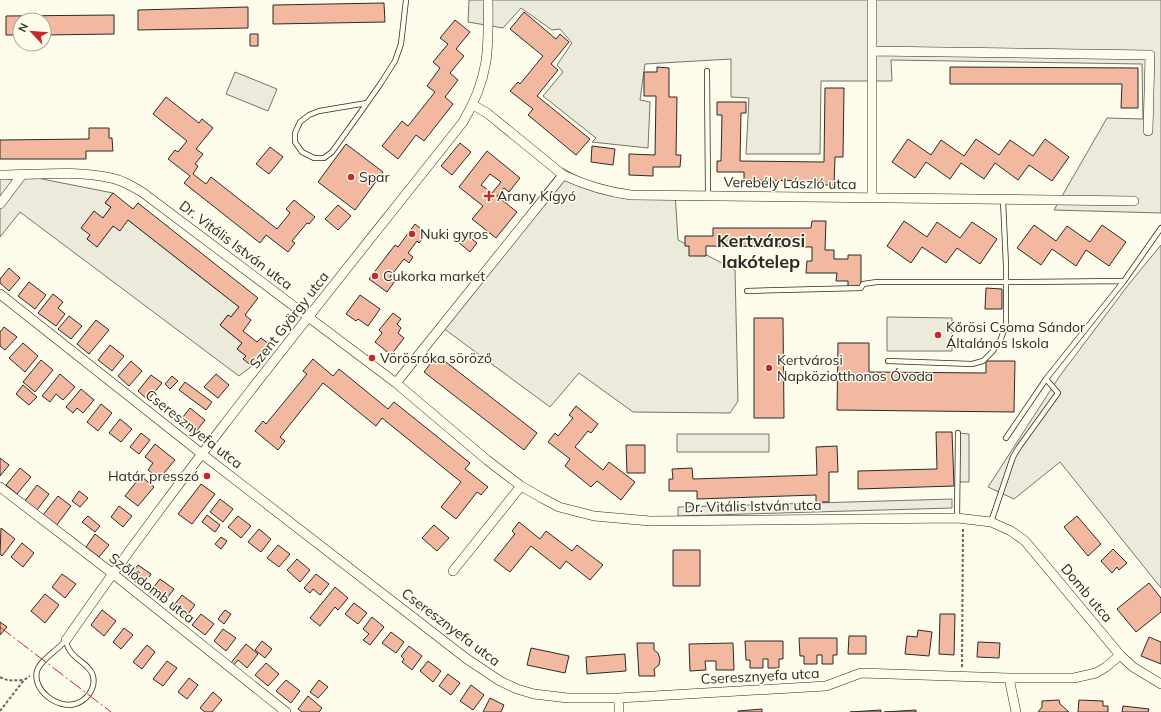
<svg xmlns="http://www.w3.org/2000/svg" width="1161" height="712" font-family="Mulish,sans-serif">
	<rect width="100%" height="100%" fill="#fdfbea"/>
	<path fill="#ecebdb" stroke="#74746e" d="M469 0H1161V213L1054 210 1107 118 1143 119 1142 64 891 60 892 81H821L820 154H746L749 98 731 97V59L645 64 640 100 650 102 648 148 592 142 596 138 543 96 563 72 557 65 572 43 560 29 552 30 521 8 503 28 468 22Z
		M235 72 277 89 268 111 226 94Z
		M562 168 595 186 623 193 675 192 678 240 735 270 738 401 730 413 633 412 579 373 550 407 439 325Z
		M0 175H22L113 193 105 203 111 207 87 239 97 246 113 226 128 220 239 307 231 317 228 315 220 325 242 343 237 349 246 356 252 366 239 376 20 212 0 237Z
		M1161 245V588L1060 462 1014 499 988 487 1059 377 1129 284Z
		M887 317 952 318V351H887Z"/>
	<path fill="#eceadb" stroke="#74746e" d="M958 433 969 434V482H958Z
		M677 434H769V452H677Z
		M952 499V508L678 516V507Z"/>
	<path fill="#f2b8a0" stroke="#2b2b2b" fill-rule="evenodd" d="M384 3 385 22 273 24V5Z
		M248 7V28L138 30V10Z
		M524 12 556 39 560 34 569 42 551 64 558 70 537 96 590 139 576 155 528 115 533 109 510 91 518 82 520 84 543 56 510 29Z
		M114 15V34L44 35V20H20V35H6V16Z
		M455 20 470 32 456 49 464 56 450 73 458 80 445 97 453 104 424 141 416 135 398 159 382 146 402 121 408 126 435 92 427 86 440 68 433 62 448 44 440 38Z
		M250 34H258V46H250Z
		M657 67 669 68V97H677L676 155H681L680 167H653V176L629 175V154L655 155 656 96H644V72H657Z
		M950 67 1138 68V108H1121L1122 84H950Z
		M825 88H844L843 157H835L834 185H822V181L744 180V172H717V161H721L722 115H717V102H746V113H741L740 161 824 162Z
		M166 97 199 123 202 119 213 128 196 149 203 154 195 164 198 166 193 174 206 184 211 177 277 229 290 213 286 209 294 200 315 217 309 224 307 223 292 241 295 243 288 252 266 235 260 243 184 183 190 176 168 159 175 150 178 152 187 141 153 114Z
		M89 128H109V138H112L113 151H86V159H0V140L89 139Z
		M908 139 931 155 941 140 964 156 976 139 999 155 1010 140 1033 156 1045 139 1069 157 1052 181 1029 165 1018 180 995 163 984 179 961 163 950 179 926 162 915 178 892 162Z
		M460 143 471 152 452 175 441 166Z
		M346 144 383 172 355 210 318 182Z
		M592 146 615 149 613 165 591 162Z
		M270 147 283 157 269 174 256 164Z
		M487 151 520 178 509 192 504 188 497 196 517 212 496 238 472 219 483 206 459 187ZM490 174 501 182 492 193 481 185Z
		M113 193 133 209 138 203 258 298 245 315 251 320 243 331 257 342 261 338 269 344 252 366 243 359 246 356 237 349 242 343 220 325 228 315 231 317 239 307 128 220 120 231 113 226 97 247 87 239 90 235 81 228 94 211 103 218 111 207 105 203Z
		M338 205 351 216 338 230 325 219Z
		M812 221H826L825 250H834V259H848V255H861V287H848V281H836L837 273H806L807 261H812V247L706 246V256H689V246H685V236H713V228H811Z
		M904 221 927 237 937 222 960 238 972 222 997 239 980 264 957 248 946 263 922 247 911 263 887 246Z
		M415 224 426 233 419 243 417 241 408 253 413 257 409 263 404 259 390 277 395 281 387 292 369 279 395 245 398 247Z
		M1034 225 1056 241 1067 226 1090 242 1102 225 1126 242 1109 266 1086 250 1076 266 1052 249 1041 265 1017 248Z
		M464 233 477 243 470 252 457 241Z
		M9 268 20 278 9 291 0 283V279Z
		M29 282 46 295 35 309 18 296Z
		M986 288 1002 289V309H985Z
		M53 294 63 302 58 308 65 314 56 326 38 313Z
		M360 295 380 309 368 326 358 319 356 321 346 314Z
		M393 313 401 319 397 324 401 328 398 333 404 338 391 355 375 342 382 333 379 330Z
		M69 316 82 326 71 339 58 329Z
		M754 318H783L784 418H754Z
		M96 320 109 330 89 354 77 344Z
		M4 327 17 337 5 350 0 346V332Z
		M23 343 38 356 25 372 9 358Z
		M838 343H869V372L986 373V361H1015L1014 412 837 410Z
		M110 345 124 356 112 371 98 360Z
		M437 355 537 433 524 450 424 372Z
		M313 359 333 376 339 369 388 409 394 402 470 463 465 469 488 487 481 495 477 492 456 519 441 507 461 482 382 418 376 426 323 383 280 437 285 441 278 450 255 431 263 421 266 424 307 374 303 371Z
		M41 360 53 370 35 392 23 382Z
		M131 361 142 371 129 386 118 376Z
		M60 374 75 387 63 400 56 394 50 402 42 396Z
		M216 374 229 385 218 398 204 387Z
		M151 375 162 383 148 400 138 391Z
		M172 376 178 381 170 389 165 384Z
		M185 382 212 402 206 410 179 390Z
		M23 385 37 397 29 405 16 394Z
		M81 389 94 400 83 413 77 408 73 413 66 407Z
		M101 404 112 413 98 431 87 422Z
		M576 406 598 424 591 433 588 431 575 447 603 470 609 462 635 482 621 500 597 481 591 487 565 466 570 459 548 442 555 433 558 436 573 418 569 415Z
		M190 408 205 420 194 434 179 422Z
		M120 419 132 429 121 442 109 433Z
		M936 432H952L954 486 858 489V471L937 469Z
		M141 433 150 440 139 454 130 447Z
		M155 444 175 460 159 479 148 470 153 463 145 457Z
		M626 445H645V473H627Z
		M837 446 838 472H829V502H816V495L697 499V491H669V479H673L672 469 692 468 693 479 817 475 816 447Z
		M0 458 9 465 0 476Z
		M20 468 31 477 17 494 6 485Z
		M141 476 154 487 138 506 125 496Z
		M201 484 215 494 192 524 178 514Z
		M37 485 49 494 37 510 25 501Z
		M79 491 88 498 80 507 72 501Z
		M58 496 71 506 56 526 43 515Z
		M220 499 233 509 223 522 210 512Z
		M119 506 132 516 123 527 111 517Z
		M207 515 220 525 215 532 202 522Z
		M88 516 100 526 95 532 82 522Z
		M238 516 251 526 241 538 228 527Z
		M1077 516 1101 544 1088 556 1064 527Z
		M519 522 540 539 546 531 572 551 577 545 603 565 590 580 566 561 560 569 531 546 510 572 494 560 515 534 512 531Z
		M434 525 449 538 437 551 422 538Z
		M1 528 15 539 2 556 0 554Z
		M259 529 271 539 261 552 248 542Z
		M95 534 109 545 99 557 86 547Z
		M221 537 227 541 221 549 215 544Z
		M22 543 34 553 23 567 11 557Z
		M278 545 290 554 279 567 267 558Z
		M1113 549 1127 563 1119 570 1117 567 1112 573 1101 561Z
		M673 550H700V586H673Z
		M297 559 310 570 300 582 287 570Z
		M138 565 151 574 142 587 129 577Z
		M62 574 76 584 65 598 52 587Z
		M316 574 329 584 320 595 313 589 310 593 304 588Z
		M160 579 174 589 164 602 150 592Z
		M1149 583 1161 598V612L1136 632 1117 609Z
		M335 587 348 598 338 610 335 607 320 626 310 618Z
		M45 594 59 605 45 623 31 611Z
		M182 595 195 605 185 618 172 608Z
		M354 603 367 613 358 624 345 614Z
		M102 610 116 621 104 636 91 625Z
		M225 610 231 614 224 624 218 619Z
		M201 614 214 624 205 635 192 625Z
		M940 614H955L954 655 939 654Z
		M372 617 384 627 370 645 363 640 369 634 363 629Z
		M0 622 7 627 0 635Z
		M124 628 133 635 121 649 113 642Z
		M223 629 236 638 226 651 214 641Z
		M918 630 932 632 929 656 905 654 907 636 917 637Z
		M391 632 404 642 396 653 382 643Z
		M849 636H866V654H848Z
		M1149 637 1161 642V664L1141 656Z
		M799 638H837V655H833V664H822V655H817V664H804V656H800Z
		M262 641 272 649 265 658 255 650Z
		M745 641H783V659H779V668H768V659H763V668H750V660H746Z
		M978 642 1000 643 999 658 977 657Z
		M637 643H654V650L658 653 660 659 659 665 654 669 655 676H639Z
		M733 643 734 670H716V661H705L706 670 690 671 689 644Z
		M246 644 258 654 247 668 238 660 233 666 230 664Z
		M147 645 155 652 142 669 133 662Z
		M409 646 422 656 412 670 402 662 404 659 401 656Z
		M531 648 569 656 565 673 527 665Z
		M625 654 626 671 587 674 586 657Z
		M167 661 177 668 163 686 153 679Z
		M428 661 441 671 433 682 420 671Z
		M266 663 279 674 268 686 255 675Z
		M448 674 460 683 451 695 439 686Z
		M189 678 198 685 187 699 178 692Z
		M286 680 300 691 291 703 276 691Z
		M319 680 328 687 318 698 310 692Z
		M471 685 484 695 473 710 460 701Z
		M213 692 222 700 212 712H205L200 708Z
		M308 696 322 708 319 712H302L298 709Z
		M490 698 504 705 501 712H483Z
		M1059 700 1060 704 1069 712H1038L1042 707V701Z
		M1079 700 1103 701V706H1108V712H1078Z
		M1123 706 1149 709 1148 712H1122Z
		M762 709V712H738V711Z
		M881 710V712H850Z
		M916 710V712H884Z"/>
	<g fill="none" stroke-linecap="round" stroke-linejoin="round">
		<g stroke="#2b2b2b" stroke-width="6">
			<path id="service" d="M707 71 708 196
				M367 103 319 111 309 115 300 122 295 133V142L302 152 314 158H324L332 152 360 113 381 83 395 61 401 44 406 0
				M747 291 861 288 863 284 877 282H1023L1124 281
				M888 361 972 364 983 361 992 352 1000 341 1006 325V266L1003 200
				M1006 438 1046 379 1124 281 1161 228
				M957 518 958 433
				M991 522 1013 457 1019 447 1058 393 1046 379
				M66 640C67 643 67 647 69 649 74 660 90 664 93 676 96 689 86 701 75 704 57 709 32 690 37 671 40 660 58 650 66 640Z"/>
		</g>
		<g stroke="#2b2b2b" stroke-width="10">
			<path id="minor" d="M872 0V198
				M872 51 1150 55 1148 131
				M473 105 487 113 563 175C585 185 607 192 631 195L1134 201
				M0 175C36 175 75 170 111 178 122 180 132 186 142 192L396 383 487 460 521 486 542 498 559 507 594 516 650 521 957 518 991 522 1011 531 1025 541 1120 655 1133 667 1161 684
				M0 204 22 175
				M0 294 202 454 467 659 500 681 517 689 534 694 568 698H619L826 686 861 673 1009 678H1074L1096 673 1106 667 1120 655
				M396 383 563 175
				M0 487 112 573 286 712
				M453 571 521 486
				M66 640C190 461 328 293 463 122 489 78 489 50 488 0
				M1009 678 1016 712
				M619 698V712"/>
		</g>
		<path stroke="#6a6964" stroke-width="2" stroke-dasharray="3 2" stroke-linecap="butt" d="M962 667 963 527
			M0 677C9 682 14 680 24 680
			M0 711 24 680 30 676"/>
		<use href="#service" stroke="#fdfbea" stroke-width="4.5"/>
		<use href="#minor" stroke="#fdfbea" stroke-width="9"/>
		<path stroke="#c62828" stroke-width="1" stroke-dasharray="14 3 2 3" stroke-linecap="butt" d="M0 627 111 712"/>
	</g>
	<g fill="#c62828" stroke="#fdfbea" stroke-width="1.5">
		<circle cx="351" cy="177" r="4"/>
		<path d="M487 190h4v4h4v4h-4v4h-4v-4h-4v-4h4z"/>
		<circle cx="412" cy="234" r="4"/>
		<circle cx="375" cy="276" r="4"/>
		<circle cx="938" cy="335" r="4"/>
		<circle cx="372" cy="358" r="4"/>
		<circle cx="769" cy="368" r="4"/>
		<circle cx="207" cy="476" r="4"/>
	</g>
	<g text-anchor="middle" dominant-baseline="central" stroke-width="3" stroke-linejoin="round" paint-order="stroke">
		<g font-size="14" fill="#2b2b2b" stroke="#fdfbea" text-anchor="start">
			<text x="359" y="177">Spar</text>
			<text x="497" y="196">Arany Kígyó</text>
			<text x="420" y="234">Nuki gyros</text>
			<text x="383" y="276">Cukorka market</text>
			<text x="946" y="327">Kőrösi Csoma Sándor<tspan x="946" dy="16">Általános Iskola</tspan></text>
			<text x="380" y="358">Vörösróka söröző</text>
			<text x="777" y="360">Kertvárosi<tspan x="777" dy="16">Napköziotthonos Óvoda</tspan></text>
			<text x="199" y="476" text-anchor="end">Határ presszó</text>
		</g>
		<g font-size="14" fill="#2b2b2b" stroke="#fdfbea">
			<text transform="translate(790 183) rotate(1)">Verebély László utca</text>
			<text transform="translate(236 245) rotate(37)">Dr. Vitális István utca</text>
			<text transform="translate(289 320) rotate(-52)">Szent György utca</text>
			<text transform="translate(194 429) rotate(38)">Cseresznyefa utca</text>
			<text transform="translate(753 506) rotate(-1)">Dr. Vitális István utca</text>
			<text transform="translate(152 588) rotate(38)">Szőlődomb utca</text>
			<text transform="translate(1087 593) rotate(50)">Domb utca</text>
			<text transform="translate(451 627) rotate(37)">Cseresznyefa utca</text>
			<text transform="translate(760 676) rotate(-3)">Cseresznyefa utca</text>
		</g>
		<g font-size="18" font-weight="bold" fill="#2b2b2b" stroke="#fdfbea">
			<text x="761" y="240">Kertvárosi<tspan x="761" dy="21">lakótelep</tspan></text>
		</g>
	</g>
	<g transform="translate(32 32) rotate(296)"><circle r="19" fill="#fdfbea" stroke="#a9a89e"/>
	<path d="M0-3L7 15L0 10L-7 15Z" fill="#c62828"/>
	<text y="-6" font-size="11" font-weight="bold" text-anchor="middle" fill="#2b2b2b">N</text>
	</g>
</svg>
